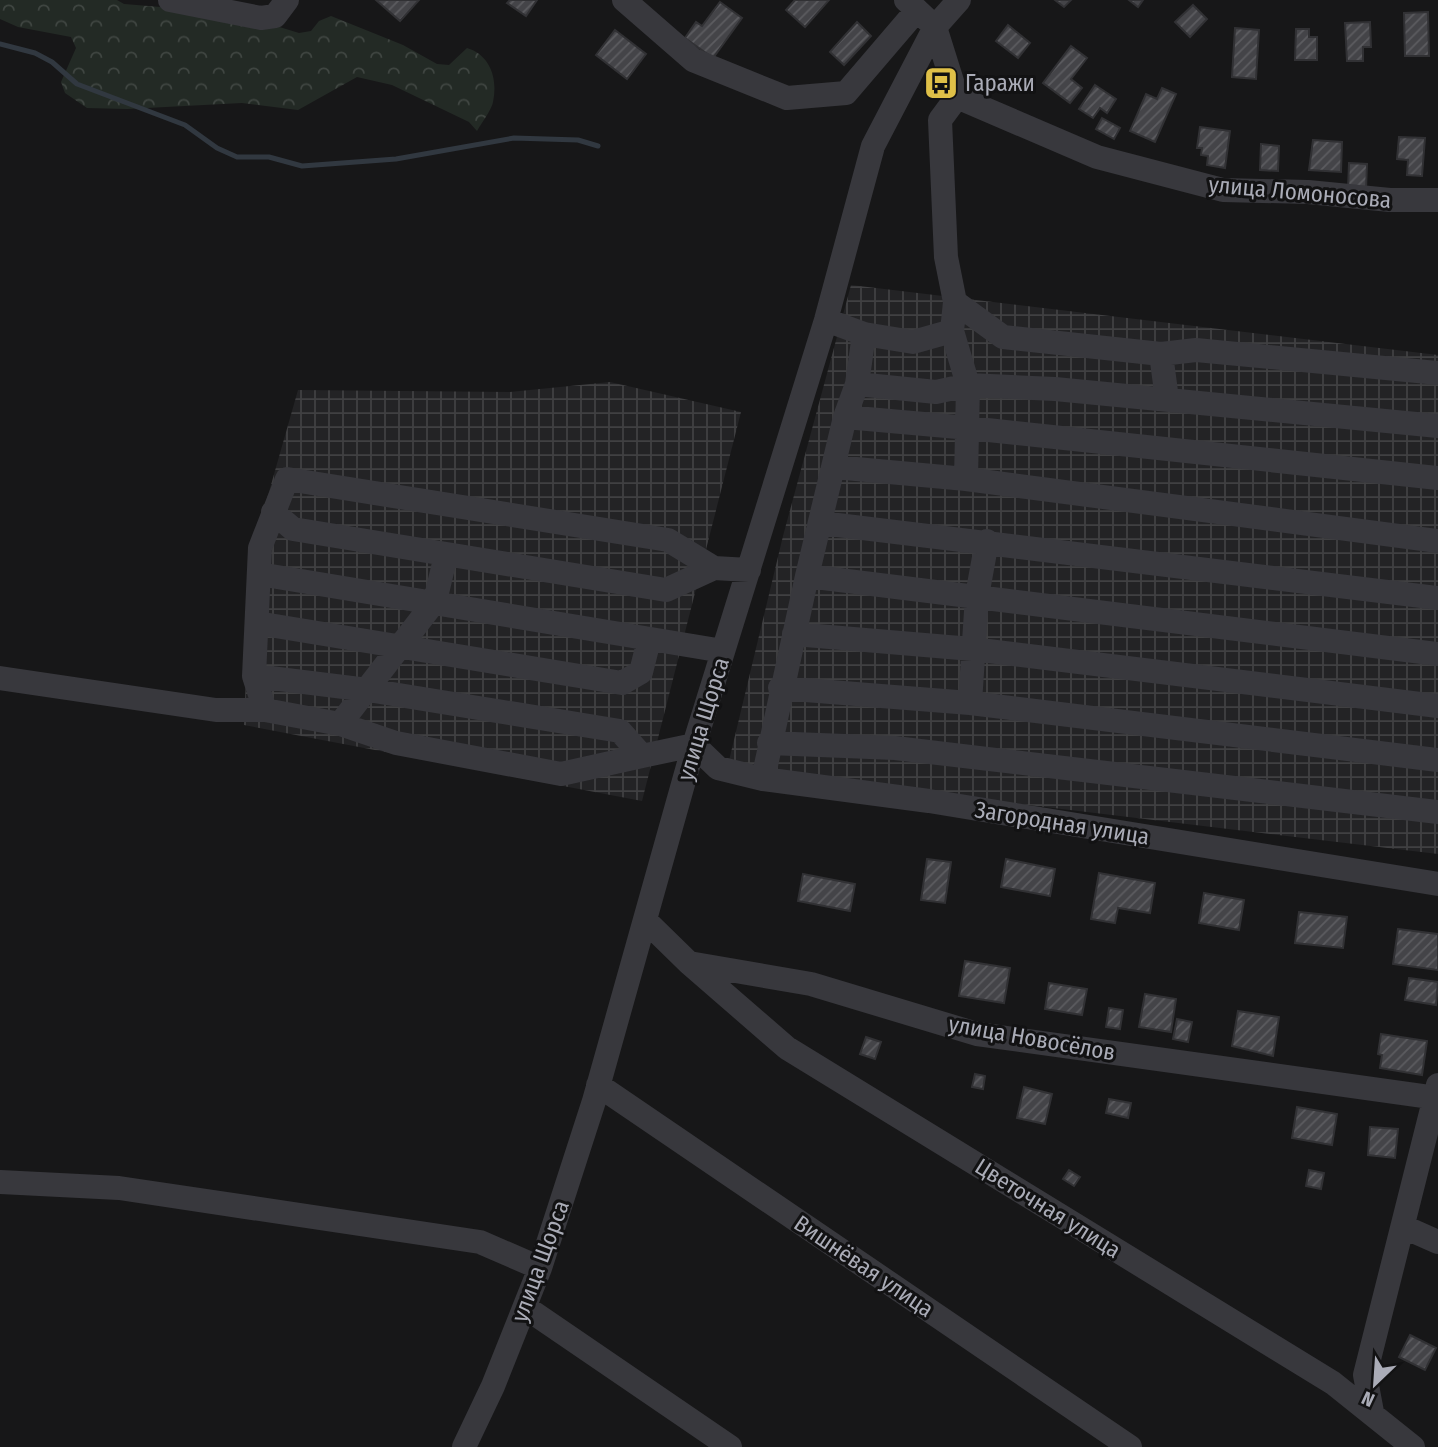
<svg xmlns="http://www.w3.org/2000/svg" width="1438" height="1447" font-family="'Fira Sans Condensed',sans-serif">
	<defs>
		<pattern id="industrial-grid" width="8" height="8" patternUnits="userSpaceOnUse" patternTransform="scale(1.75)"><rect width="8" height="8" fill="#232325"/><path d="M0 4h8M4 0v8" fill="none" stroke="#404042"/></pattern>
		<pattern id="forest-crowns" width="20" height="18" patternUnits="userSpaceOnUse" patternTransform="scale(1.75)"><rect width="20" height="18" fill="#232a25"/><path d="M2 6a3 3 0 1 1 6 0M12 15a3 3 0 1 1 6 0" fill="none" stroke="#404642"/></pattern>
		<pattern id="building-hatch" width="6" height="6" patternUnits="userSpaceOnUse" patternTransform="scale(1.75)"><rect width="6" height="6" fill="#444448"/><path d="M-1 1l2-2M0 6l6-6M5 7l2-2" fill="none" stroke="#5c5c60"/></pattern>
	</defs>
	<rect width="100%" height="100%" fill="#171718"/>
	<path fill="url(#industrial-grid)" d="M851 285 1438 355V854L727 769 783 536Z
		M610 382 741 412 642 801 244 725 251 555 298 390 510 392Z"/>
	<path fill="url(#forest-crowns)" d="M0 0H117L124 4 234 13 299 33 311 31 319 21 331 16 403 45 437 64 449 65 467 48C490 55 498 78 493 102 491 111 482 122 477 131L469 122 392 85 357 77 298 110 242 103 127 109 87 108 65 93 61 82 76 48 71 37 18 27 0 19Z"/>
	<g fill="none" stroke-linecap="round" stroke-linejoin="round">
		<path stroke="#313840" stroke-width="5" d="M0 44 35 53 52 62 77 84 185 125 217 148 237 157H269L302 166 396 159 514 138 578 140 598 146"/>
	</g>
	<path fill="url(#building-hatch)" stroke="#313134" stroke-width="2" d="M376 0H419L400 21Z
		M510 0H537L526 16 507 3Z
		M795 0H829L805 27 786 10Z
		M1055 0H1071L1064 7Z
		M1129 0H1143L1138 7Z
		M720 2 742 18 713 58 685 38 696 22 702 26Z
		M1193 5 1207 19 1190 37 1175 22Z
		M1428 12 1429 56H1405L1404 13Z
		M857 22 871 36 844 65 830 52Z
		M1370 22 1371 47H1363V61H1347L1345 23Z
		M1008 25 1030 43 1018 58 996 41Z
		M1235 28 1259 30 1256 79 1232 77Z
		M1296 29H1309V37H1317V60H1295Z
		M615 30 646 54 627 79 596 55Z
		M1071 46 1087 58 1071 79 1082 88 1070 103 1043 83Z
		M1095 85 1116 99 1107 113 1100 108 1093 118 1079 109Z
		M1162 88 1176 94 1155 142 1130 131 1146 94 1157 99Z
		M1102 118 1120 128 1114 139 1096 129Z
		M1200 127 1230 131 1225 168 1207 165 1208 156 1201 155 1202 148H1197Z
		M1399 137 1425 138 1422 176 1407 175 1408 160 1397 159Z
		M1313 140 1342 142 1341 172 1309 170Z
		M1261 144 1279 146 1278 171 1260 170Z
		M1349 163 1367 164 1366 190 1348 189Z
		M927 859 951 862 945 903 921 900Z
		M1006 859 1055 869 1050 896 1001 887Z
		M1099 873 1155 883 1150 913 1118 908 1115 923 1091 919Z
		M803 874 855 884 850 911 798 901Z
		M1204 893 1244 900 1239 930 1199 923Z
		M1299 912 1347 917 1343 948 1295 943Z
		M1398 929 1438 934V970L1393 964Z
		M965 961 1010 968 1004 1003 959 996Z
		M1409 978 1438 982 1436 1005 1405 1000Z
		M1049 983 1087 989 1082 1015 1045 1009Z
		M1145 994 1176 999 1171 1032 1139 1027Z
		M1109 1008 1123 1010 1120 1029 1106 1027Z
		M1238 1011 1279 1017 1273 1056 1232 1046Z
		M1177 1019 1192 1022 1188 1042 1173 1039Z
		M1381 1034 1427 1041 1422 1075 1380 1068 1382 1055 1378 1054Z
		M866 1037 881 1042 875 1059 860 1054Z
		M975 1074 985 1076 983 1089 972 1087Z
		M1024 1087 1052 1094 1045 1124 1017 1118Z
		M1109 1099 1131 1103 1128 1118 1106 1113Z
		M1297 1107 1337 1114 1332 1145 1292 1138Z
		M1370 1127 1398 1129 1395 1158 1368 1155Z
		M1069 1170 1080 1177 1074 1186 1063 1179Z
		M1309 1170 1324 1173 1321 1189 1306 1186Z
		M1410 1335 1436 1348 1425 1370 1399 1357Z"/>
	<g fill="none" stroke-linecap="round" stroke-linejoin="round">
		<path stroke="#38383d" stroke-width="24" d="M170 0 261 18 275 16 287 0
			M624 0 693 60 787 98 846 93 917 10
			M906 0 935 27 957 97 1097 157 1223 190 1308 192 1390 200H1438
			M955 302 946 257 940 120 957 97
			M826 320 864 334 913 342 952 331 955 302 1003 337 1161 354 1196 350 1438 373
			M1161 354 1167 399
			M857 384 936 392 968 385 1055 389 1438 426
			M845 417 969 428 1438 478
			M834 467 966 479 968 385 952 331
			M966 479 1438 541
			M273 512 293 529 666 590 714 568
			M821 523 1438 598
			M259 574 723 651
			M807 576 1438 654
			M257 623 622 683 641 672 649 640
			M794 634 972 649 1438 706
			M254 676 368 690 620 731 642 756 694 745 718 768 763 779 929 801 1438 884
			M0 678 216 710H265
			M780 688 970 703 1438 760
			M970 703 977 596 987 541
			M340 724 435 601 446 555
			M769 743 895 748 1438 812
			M642 756 561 774 396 743 340 724 265 710 254 676 260 548 287 479 668 540 714 568 749 570
			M763 779 807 576 845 417 857 384 864 334
			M646 921 689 963 811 984 977 1034 1438 1098
			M689 963 787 1048 1333 1383 1413 1447
			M598 1085 1130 1447
			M0 1182 119 1188 480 1242 540 1268
			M1404 1227 1438 1242
			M525 1307 730 1447
			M1372 1412 1365 1375 1438 1085
			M464 1447 493 1386 540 1268 594 1101 694 745 826 320 873 146 935 27 959 0"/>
	</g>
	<defs>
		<g id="bus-square" transform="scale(1.75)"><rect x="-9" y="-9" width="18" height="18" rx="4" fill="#dfc048" stroke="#121213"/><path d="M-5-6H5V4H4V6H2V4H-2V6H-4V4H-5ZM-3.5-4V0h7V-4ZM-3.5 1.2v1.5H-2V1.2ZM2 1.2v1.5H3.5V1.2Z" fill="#111"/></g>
	</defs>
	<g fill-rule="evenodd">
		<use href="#bus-square" x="941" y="83"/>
	</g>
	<g text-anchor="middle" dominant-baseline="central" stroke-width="6" stroke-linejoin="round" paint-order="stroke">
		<g font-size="23" fill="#aaacb7" stroke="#121213" text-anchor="start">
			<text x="965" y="83">Гаражи</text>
		</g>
		<g font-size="23" fill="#aaacb7" stroke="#121213">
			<text transform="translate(1300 192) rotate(5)">улица Ломоносова</text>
			<text transform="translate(703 719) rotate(-73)">улица Щорса</text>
			<text transform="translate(1062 823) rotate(9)">Загородная улица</text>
			<text transform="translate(1032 1038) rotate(10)">улица Новосёлов</text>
			<text transform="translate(1048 1208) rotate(32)">Цветочная улица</text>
			<text transform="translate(540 1261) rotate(-70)">улица Щорса</text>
			<text transform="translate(864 1266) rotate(34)">Вишнёвая улица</text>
		</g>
	</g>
	<g transform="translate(1375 1384) rotate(205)" stroke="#121213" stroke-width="5" paint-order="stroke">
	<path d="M0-5L12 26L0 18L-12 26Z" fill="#aaacb7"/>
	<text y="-10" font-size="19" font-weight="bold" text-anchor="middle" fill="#aaacb7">N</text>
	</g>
</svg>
